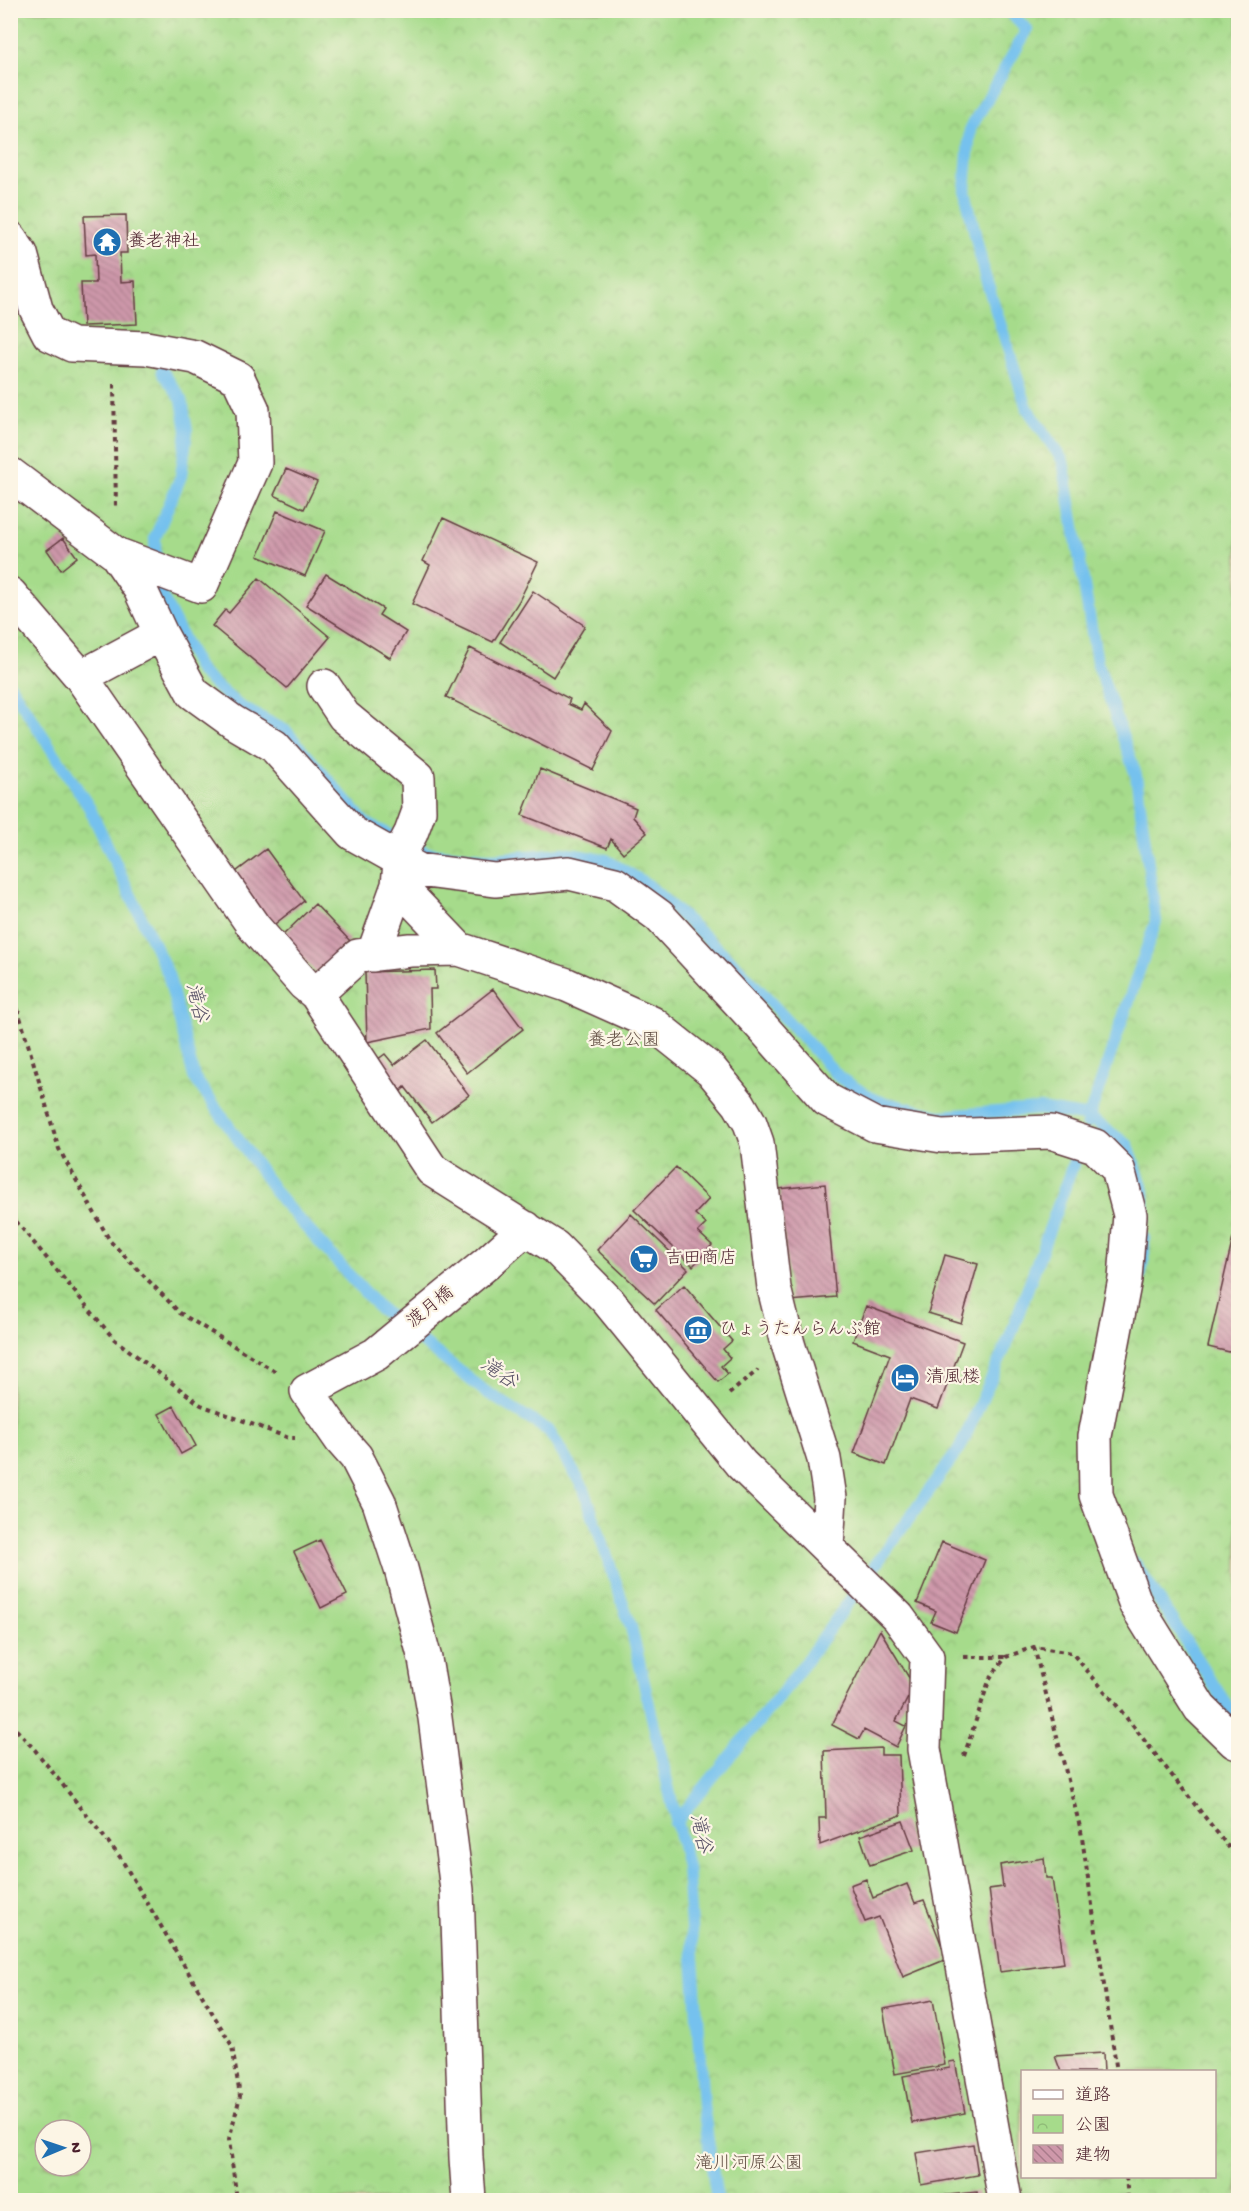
<svg xmlns="http://www.w3.org/2000/svg" width="1249" height="2211" font-family="'Gochi Hand','Klee One',sans-serif">
	<defs>
		<pattern id="park-crowns" width="20" height="18" patternUnits="userSpaceOnUse" patternTransform="scale(1.5)"><rect width="20" height="18" fill="#a6db8b"/><path d="M2 6a3 3 0 1 1 6 0M12 15a3 3 0 1 1 6 0" fill="none" stroke="#90bc78"/></pattern>
		<pattern id="building-back-hatch" width="6" height="6" patternUnits="userSpaceOnUse" patternTransform="scale(1.5)"><rect width="6" height="6" fill="#ce98aa"/><path d="M-1 5l2 2M0 0l6 6M5-1l2 2" fill="none" stroke="#a97b8b"/></pattern>
	</defs>
	<rect width="100%" height="100%" fill="#fcf5e5"/>
	<filter id="ink" filterUnits="userSpaceOnUse"><feTurbulence type="fractalNoise" baseFrequency=".0167" numOctaves="2"/><feDisplacementMap in="SourceGraphic" scale="12" xChannelSelector="R" yChannelSelector="G"/><feConvolveMatrix kernelMatrix="1 2 1 2 8 2 1 2 1" color-interpolation-filters="sRGB"/></filter>
	<filter id="wash" filterUnits="userSpaceOnUse"><feTurbulence type="fractalNoise" baseFrequency=".008" numOctaves="4" result="noise"/><feDisplacementMap in="SourceGraphic" scale="24" xChannelSelector="R" yChannelSelector="G"/><feGaussianBlur stdDeviation="1.35" result="paint"/><feColorMatrix in="noise" values="0 0 0 0 0 0 0 0 0 0 0 0 0 0 0 0 0 1.4 0 .05"/><feComposite in="paint" operator="in"/></filter>
	<g filter="url(#wash)">
		<rect width="100%" height="100%" fill="#efdbb9"/>
		<path fill="url(#park-crowns)" stroke="#787d5b" stroke-width="1.5" fill-rule="evenodd" d="M11 11H1238V2200H11ZM1022 2072H1214V2176H1022ZM45 2130H81V2166H45Z"/>
		<g fill="none" stroke-linecap="round" stroke-linejoin="round">
			<path stroke="#74c1ee" stroke-width="12" d="M1008 10 1027 30 970 129 965 190 984 273 1027 408 1063 461 1097 662 1136 775 1156 921 1087 1123
				M162 371 182 400 187 431 181 476 155 538 156 585 200 672 239 706 286 731 365 823 427 853 494 859 563 853 606 860 648 885 738 967 840 1078 875 1100 940 1116 1040 1109 1089 1117 1128 1145 1144 1191V1220
				M10 685 89 807 168 974 194 1077 282 1201 379 1308 486 1392 549 1431 584 1489 631 1627 687 1867 703 2106 717 2200
				M1140 1277 1144 1258V1238
				M1135 1563 1235 1718 1238 1720
				M675 1823 790 1683 960 1448 1009 1339 1081 1143"/>
		</g>
		<g id="blocks">
			<path fill="url(#building-back-hatch)" d="M126 215 127 253H120L121 282 135 281 137 324 83 326 81 283H96L95 254 86 255 84 216Z
				M286 469 317 482 304 509 274 495Z
				M277 511 325 531 305 576 258 556Z
				M443 518 538 562 519 601 493 642 412 604 430 565 423 561Z
				M63 538 77 557 61 570 47 550Z
				M326 574 383 609 379 615 406 632 390 658 306 605Z
				M259 578 330 637 287 688 212 626 225 610 229 613Z
				M533 591 585 626 553 677 500 642Z
				M470 648 570 699 568 704 581 710 584 704 612 731 593 770 446 697Z
				M540 769 636 808 633 817 647 833 623 853 611 839 607 848 522 815Z
				M266 849 304 901 271 927 232 875Z
				M315 904 350 941 316 973 282 936Z
				M435 970 436 989H430L431 1029 367 1042 365 972Z
				M493 989 523 1029 467 1073 437 1033Z
				M427 1040 469 1095 432 1122 405 1087 401 1091 377 1060 385 1054 394 1065Z
				M676 1167 709 1199 695 1214 706 1224 698 1232 712 1245 693 1266 634 1210Z
				M825 1184 836 1297 790 1301 779 1189Z
				M631 1214 688 1269 655 1304 597 1250Z
				M1233 1238 1238 1240V1354L1208 1347Z
				M945 1255 978 1264 961 1323 928 1313Z
				M684 1285 732 1341 723 1349 730 1358 721 1366 728 1374 718 1382 656 1310Z
				M866 1306 963 1342 938 1409 910 1399 886 1465 854 1453 890 1355 853 1341Z
				M174 1406 196 1446 181 1454 159 1414Z
				M320 1540 347 1595 321 1608 294 1552Z
				M942 1542 985 1560 956 1632 931 1622 936 1611 917 1603Z
				M880 1630 914 1686 896 1721 906 1726 896 1747 864 1730 859 1739 832 1725Z
				M881 1748V1755H899L901 1815 820 1845 819 1818H826L824 1751Z
				M903 1821 914 1850 870 1865 860 1836Z
				M1044 1858 1046 1878H1052L1064 1963 1000 1972 989 1889 1003 1887 1000 1865Z
				M866 1879 873 1898 907 1884 915 1903 924 1900 947 1959 903 1977 879 1917 865 1922 850 1885Z
				M933 2000 945 2065 895 2074 883 2009Z
				M1103 2053 1104 2072H1061L1055 2056Z
				M955 2061 965 2113 912 2123 903 2076 950 2068 949 2062Z
				M973 2144 978 2175 921 2185 916 2153Z
				M977 2192 978 2200H920V2198Z"/>
		</g>
	</g>
	<g filter="url(#ink)">
		<use href="#blocks" fill-opacity="0" stroke="#633b40" stroke-width="1.5"/>
		<g fill="none" stroke-linecap="round" stroke-linejoin="round">
			<g stroke="#633b40" stroke-width="36">
				<path id="minor" d="M10 238 21 254 36 309 49 334 72 345 146 348 195 357 238 378 253 410 255 463 201 586 116 554
					M10 474 116 554 140 589 161 634 193 693 233 722 274 746 352 833 418 870 495 880 569 873 615 884 659 916 764 1029 827 1100 875 1125 942 1136 1051 1132 1095 1146 1118 1169 1130 1215 1125 1279 1095 1436 1096 1495 1136 1605 1200 1708 1235 1742 1238 1743
					M10 594 81 677 254 927 304 984 316 994 432 1170 555 1247 608 1301 741 1464 898 1617 927 1657 924 1749 1005 2200
					M81 677 161 634
					M324 686 344 716 418 777 419 811 411 833 401 852 398 885 459 949 567 985 652 1023 711 1070 739 1104 750 1123 757 1143 774 1288 788 1344 824 1459 830 1498 827 1547
					M373 955 398 885
					M316 994 358 956 410 950 459 949
					M469 2200 466 2158 457 1890 435 1718 425 1659 401 1569 379 1502 356 1457 341 1440 307 1391 376 1354 487 1263 526 1228"/>
			</g>
			<path stroke="#633b40" stroke-width="4" stroke-dasharray="4.5 4.5" stroke-linecap="butt" d="M114 384 116 508
				M10 983 59 1149 110 1241 180 1313 278 1373
				M10 1214 114 1339 201 1405 289 1438H295
				M729 1394 758 1370
				M1034 1647 1081 1831 1117 2072
				M964 1657H1006
				M10 1723 35 1750 120 1857 232 2046 240 2096 229 2140 237 2200
				M964 1756 990 1678 1006 1657 1034 1647 1072 1653 1114 1702 1238 1859
				M1126 2176 1128 2200"/>
			<use href="#minor" stroke="#fff" stroke-width="33"/>
		</g>
	</g>
	<defs>
		<g id="temple-disc" transform="scale(1.5)"><circle r="9.5" fill="#1f6fb2" stroke="#fcf5e5"/><path d="M0-6L5-2H3V0L6.5 2.5H4V6H1.5V3h-3V6H-4V2.5H-6.5L-3 0V-2H-5Z" fill="#fff"/></g>
		<g id="supermarket-disc" transform="scale(1.5)"><circle r="9.5" fill="#1f6fb2" stroke="#fcf5e5"/><path d="M-6-5.5h2.5l.6 2H6L4.5 2H-2.5L-4.4-4H-6ZM-1.5 3.2a1.3 1.3 0 1 0 .1 0ZM3 3.2a1.3 1.3 0 1 0 .1 0Z" fill="#fff"/></g>
		<g id="museum-disc" transform="scale(1.5)"><circle r="9.5" fill="#1f6fb2" stroke="#fcf5e5"/><path d="M0-6L6-3V-2H-6V-3ZM-5-1h2V3h-2ZM-1-1h2V3h-2ZM3-1h2V3H3ZM-6 4H6V6H-6Z" fill="#fff"/></g>
		<g id="hotel-disc" transform="scale(1.5)"><circle r="9.5" fill="#1f6fb2" stroke="#fcf5e5"/><path d="M-6-4.5h1.5V1H6V5H4.5V3h-9V5H-6ZM-4 0a1.8 1.8 0 1 1 3.6 0ZM.5 0V-2.5h3Q6-2.5 6 0Z" fill="#fff"/></g>
	</defs>
	<g fill-rule="evenodd">
		<use href="#temple-disc" x="107" y="242"/>
		<use href="#supermarket-disc" x="644" y="1259"/>
		<use href="#museum-disc" x="698" y="1330"/>
		<use href="#hotel-disc" x="905" y="1378"/>
	</g>
	<g text-anchor="middle" dominant-baseline="central" stroke-width="4.5" stroke-linejoin="round" paint-order="stroke">
		<g font-size="18" fill="#4a1f2b" stroke="#fcf5e5" text-anchor="start">
			<text x="128" y="242">養老神社</text>
			<text x="665" y="1259">吉田商店</text>
			<text x="719" y="1330">ひょうたんらんぷ館</text>
			<text x="926" y="1378">清風楼</text>
		</g>
		<g font-size="18" fill="#614e43" stroke="#fcf5e5">
			<text x="624" y="1041">養老公園</text>
			<text x="749" y="2164">滝川河原公園</text>
		</g>
		<g font-size="18" fill="#4a1f2b" stroke="#fcf5e5">
			<text transform="translate(431 1308) rotate(-39)">渡月橋</text>
		</g>
		<g font-size="20" font-style="italic" fill="#575066" stroke="#fcf5e5">
			<text transform="translate(195 1003) rotate(76)">滝谷</text>
			<text transform="translate(498 1375) rotate(35)">滝谷</text>
			<text transform="translate(699 1834) rotate(77)">滝谷</text>
		</g>
	</g>
	<rect width="1249" height="2211" fill="none" stroke="#fcf5e5" stroke-width="36"/>
	<rect x="1021" y="2070" width="195" height="108" fill="#fcf5e5" stroke="#b59f9b" stroke-width="1.5"/>
	<rect x="1033" y="2090" width="30" height="9" fill="#ffffff" stroke="#b59f9b" stroke-width="1.5"/>
	<text x="1075" y="2100" font-size="18" fill="#4a1f2b">道路</text>
	<rect x="1033" y="2115" width="30" height="18" fill="url(#park-crowns)" stroke="#b59f9b" stroke-width="1.5"/>
	<text x="1075" y="2130" font-size="18" fill="#4a1f2b">公園</text>
	<rect x="1033" y="2145" width="30" height="18" fill="url(#building-back-hatch)" stroke="#b59f9b" stroke-width="1.5"/>
	<text x="1075" y="2160" font-size="18" fill="#4a1f2b">建物</text>
	<g transform="translate(63 2148) rotate(88)"><circle r="28" fill="#fcf5e5" stroke="#b59f9b" stroke-width="1.5"/>
	<path d="M0-4.5L10 22L0 15L-10 22Z" fill="#1f6fb2"/>
	<text y="-9" font-size="16" font-weight="bold" text-anchor="middle" fill="#4a1f2b">N</text>
	</g>
</svg>
